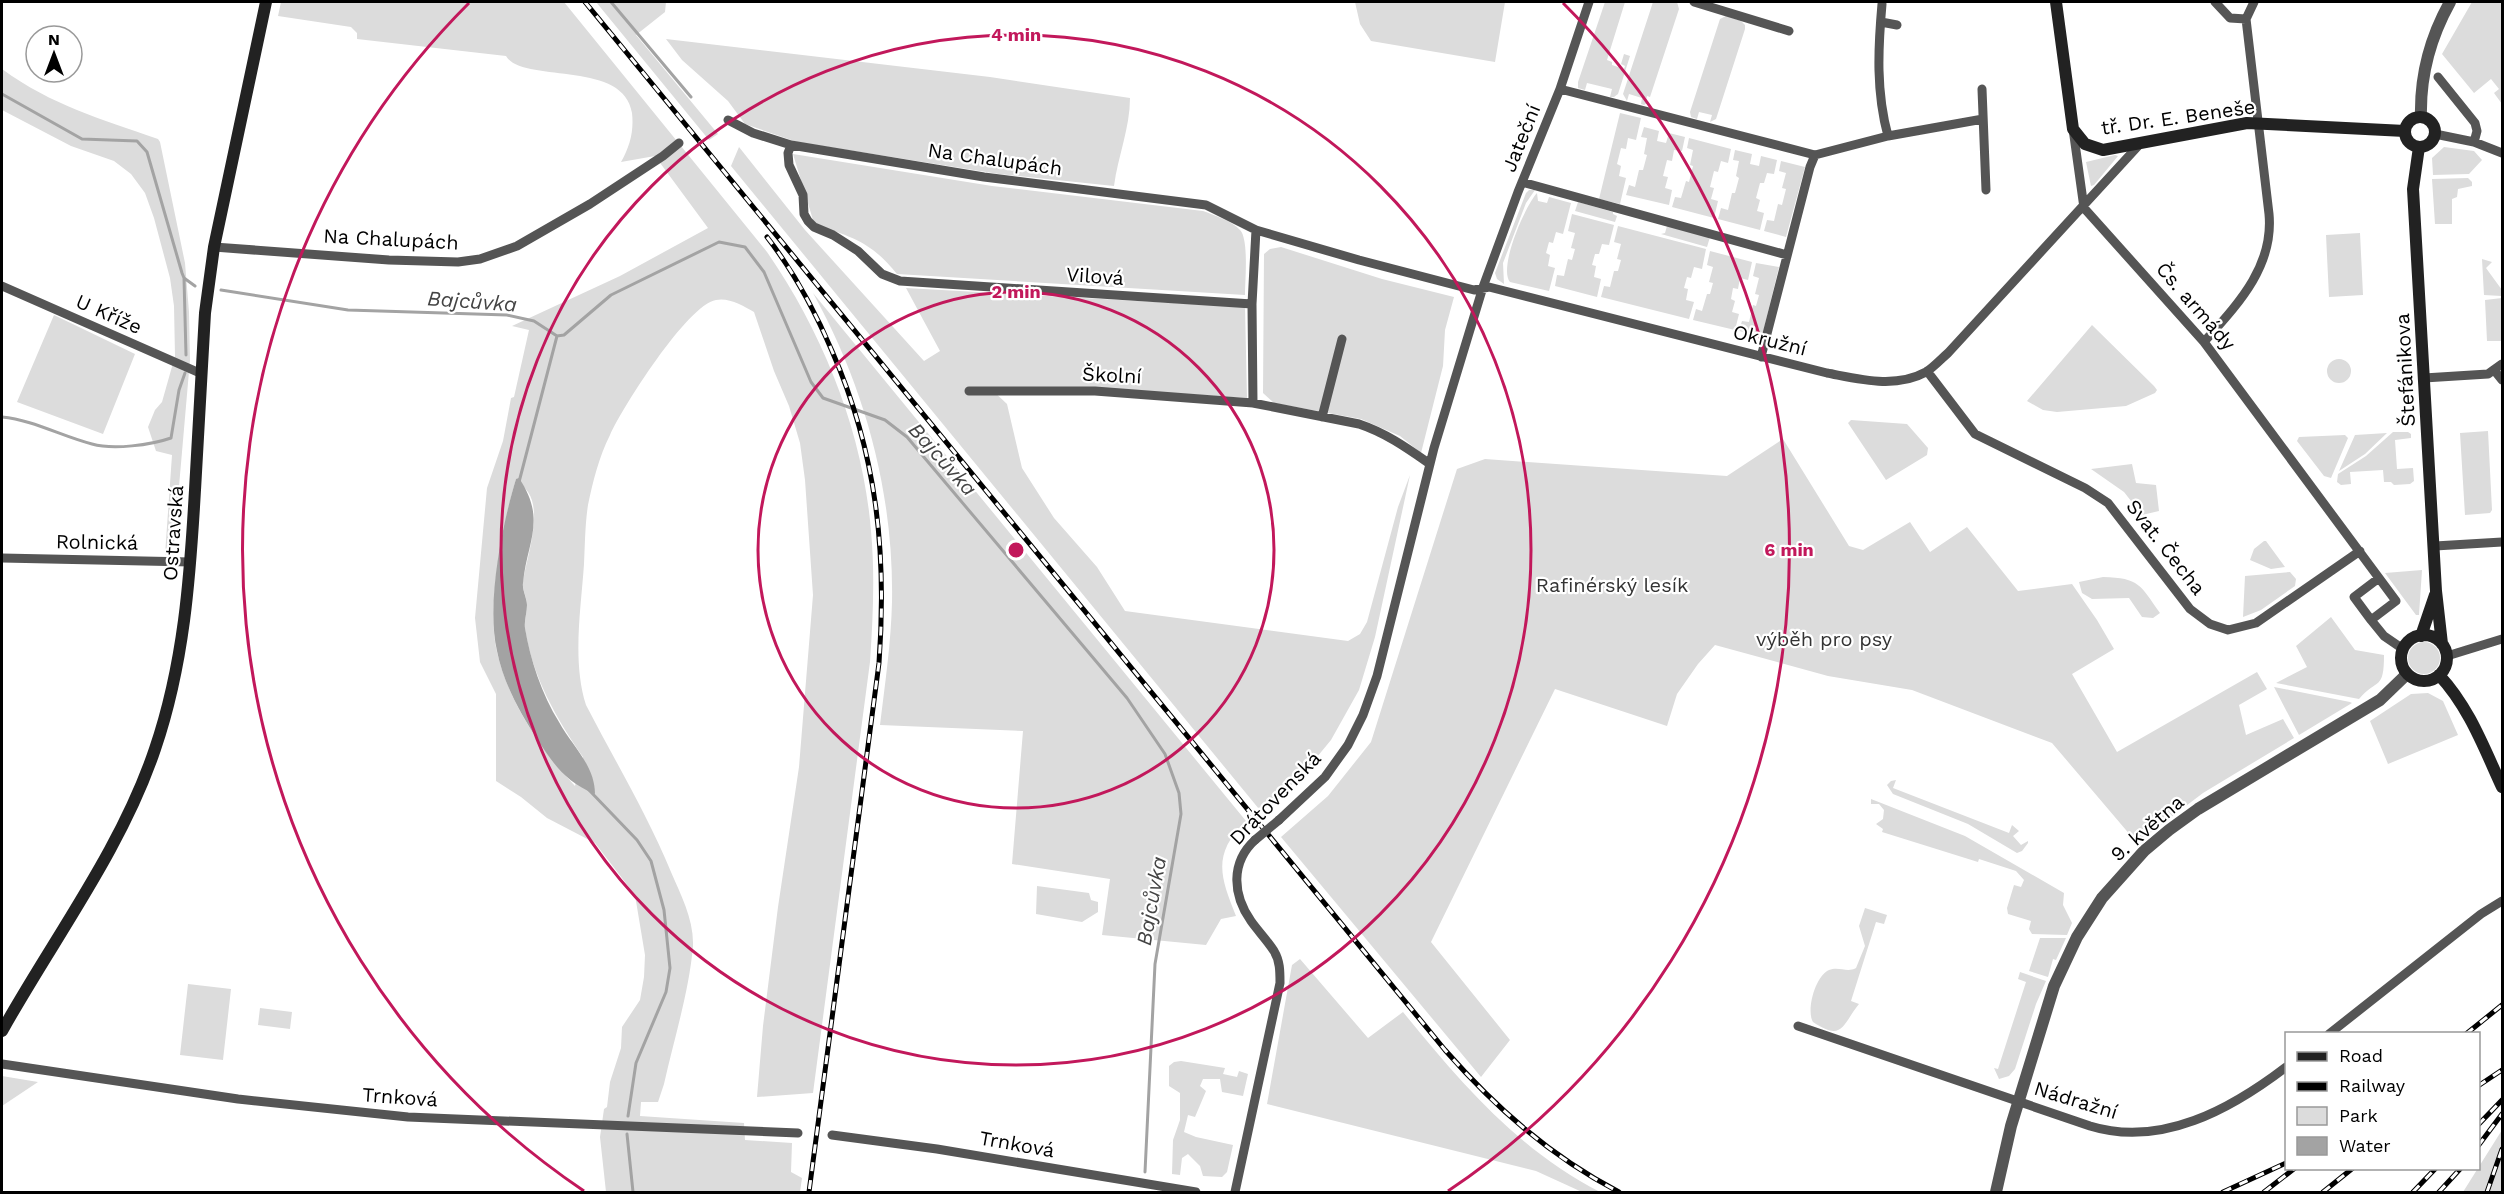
<svg xmlns="http://www.w3.org/2000/svg" width="2504" height="1194" font-family="'Work Sans',sans-serif">
	<rect width="100%" height="100%" fill="#fff"/>
	<path fill="#dcdcdc" fill-rule="evenodd" d="M281 2H564L767 252C823 333 863 432 871 531 875 574 873 618 870 662L813 1093 757 1097 763 1026 778 907 799 767 813 595 805 480 800 443 789 406 774 371 754 312C744 306 728 297 716 300 687 305 623 407 610 435 599 457 593 481 588 505 585 524 585 545 584 564 581 609 572 661 586 705 615 761 647 814 671 872 681 895 694 920 693 946 689 992 674 1039 664 1084L658 1102H641L640 1116 744 1123 745 1140 792 1143 791 1172 802 1178 800 1192H606L600 1137 604 1109 607 1107 610 1082 621 1048 622 1027 640 1000 644 977 645 955 635 895 595 843 547 818 521 797 496 781V694L480 662 475 618 487 488 503 441 511 398 514 397 529 330 512 326 620 276 708 228 655 156 621 162C630 146 634 131 632 113 624 59 522 84 506 56L357 39V33L351 27 278 16ZM516 479C520 483 525 488 528 492 543 514 526 559 523 582 522 590 527 597 527 605 527 613 524 620 525 628 532 676 556 718 583 757L575 786C540 748 509 703 497 652 486 608 503 523 516 479Z
		M596 2H666L665 12 636 35 718 134 709 140Z
		M1355 2H1505L1495 62 1371 41 1360 24Z
		M1605 2H1625L1607 60 1612 62V65L1624 69 1625 66 1621 64 1624 54 1630 56 1618 94 1614 97H1610L1612 89 1587 83 1585 90 1578 88V82Z
		M1653 2H1677L1679 9 1650 97 1647 96 1646 101 1649 102 1644 105 1641 104 1642 98 1629 94 1627 101 1623 94Z
		M2472 2H2502V104L2494 93 2499 89 2491 79 2474 93 2442 54Z
		M1726 16 1741 21 1745 25V29L1716 119 1710 122 1712 115 1699 112 1697 119 1691 117 1690 112 1720 19Z
		M666 39 990 77 1130 98C1130 128 1118 156 1114 186L999 174 797 142 745 124 728 101 682 60Z
		M2 69C53 106 99 118 158 139L160 142 185 263 189 312 190 360 174 544 165 555 172 455 156 451 148 427 155 410 162 402 175 356 174 306 170 278 154 218 145 193 131 174 114 161 71 146 2 110Z
		M1620 113 1641 118 1636 140 1628 138 1626 149 1621 148 1617 164 1621 166 1619 176 1626 178 1620 204 1599 199Z
		M1644 127 1659 131 1657 141 1666 143 1669 133 1685 137 1682 151 1674 150 1672 161 1667 160 1663 176 1668 177 1665 188 1672 190 1669 205 1626 195 1629 185 1635 187 1639 170H1643L1647 155 1644 154 1647 138 1641 137Z
		M1689 138 1731 149 1728 163 1721 161 1718 172 1714 171 1710 187 1714 188 1711 199 1718 201 1714 218 1672 207 1675 197 1681 198 1686 181 1689 182 1693 166 1690 165 1693 150 1687 148Z
		M739 147 805 230 924 361 940 351 906 288 1245 307 1247 398 1078 387 990 388 1007 404 1022 468 1054 518 1097 567 1125 611 1348 641 1360 634 1367 622 1398 507 1410 475 1375 637 1359 690 1331 740 1298 780 1259 809 731 166Z
		M2444 147 2474 151 2482 160 2469 174 2433 175 2432 158Z
		M1735 150 1752 154 1750 164 1759 166 1761 156 1777 160 1774 174 1767 173 1764 183H1760L1756 198 1760 200 1757 211 1764 213 1760 230 1718 219 1721 208 1728 210 1732 193H1735L1739 178 1736 176 1739 161 1733 160Z
		M793 154 992 186 1203 211C1214 215 1232 221 1240 230 1249 239 1245 281 1245 295L897 274C873 244 854 237 818 226L813 220Z
		M2115 155 2118 156 2094 185 2091 186 2086 162Z
		M1781 161 1805 167 1786 237 1764 231 1767 220 1774 221 1778 204 1782 205 1786 189 1782 188 1786 173 1779 171Z
		M2468 178 2472 182V186L2458 189 2457 197 2452 199V224H2435L2432 179Z
		M1529 190H1535L1526 203 1503 263 1504 284 1497 279 1495 273 1526 193Z
		M1537 193 1538 201 1547 203 1549 197 1571 203 1563 234 1556 232 1553 243 1549 242 1546 253 1550 255 1548 266 1555 268 1549 291 1510 282C1498 268 1525 206 1537 193Z
		M1578 202 1613 212V214L1617 216 1615 222 1575 211Z
		M1572 214 1614 225 1609 245 1602 244 1599 254H1595L1592 265 1596 266 1594 277 1601 279 1597 297 1555 286 1557 275 1564 276 1568 259 1572 260 1575 249 1571 248 1575 233 1568 231Z
		M1618 226 1706 249 1702 269 1694 267 1691 278 1687 277 1684 288 1688 289 1686 300 1694 302 1689 319 1601 297 1604 286 1610 287 1614 271H1618L1621 260 1617 259 1621 244 1614 242Z
		M1667 226 1710 237 1707 247 1661 234 1665 233Z
		M2360 233 2363 295 2329 297 2326 235Z
		M1281 247 1382 279 1454 297 1445 330 1443 366 1421 453 1400 436 1361 419 1274 403 1263 393 1264 254 1270 249Z
		M1710 251 1752 262 1748 280 1740 278 1738 289 1733 288 1731 299 1735 301 1732 312 1739 314 1735 330 1693 320 1696 309 1702 311 1707 294H1710L1713 283 1709 282 1713 267 1707 265Z
		M2482 259 2492 262 2486 268 2502 290V296L2484 295Z
		M1756 263 1779 267 1762 336 1739 331 1742 321 1749 322 1753 305 1756 306 1759 295 1755 294 1759 278 1753 276Z
		M813 293 1246 821C1212 854 1220 876 1236 916L1221 919 1206 945 1102 935 1110 879 1012 864 1023 731 880 725C885 684 891 643 892 602 894 494 865 387 813 293Z
		M2502 298V341H2487L2485 300Z
		M54 315 135 354 103 434 17 402Z
		M2092 325 2154 386 2157 390 2155 393 2126 406 2057 412 2043 410 2027 401Z
		M2327 371a12 12 0 1 1 24 0a12 12 0 1 1-24 0Z
		M1851 420 1907 424 1928 448 1927 455 1886 480 1848 423Z
		M2488 431 2492 510 2490 513 2465 515 2460 433Z
		M2393 432H2408L2411 434V438L2395 440 2397 469 2413 468 2414 481 2410 484 2394 485 2391 482H2384L2383 470 2350 472 2351 484 2341 485 2337 482 2338 474 2366 456Z
		M2387 433 2365 454 2339 471 2355 435Z
		M2345 435 2348 438 2331 478 2324 476 2297 441 2299 437Z
		M1783 439 1849 546 1863 550 1910 522 1930 552 1967 527 2018 591 2072 584 2097 620 2114 649 2072 674 2117 752 2257 672 2267 689 2239 705 2246 735 2283 719 2294 738 2203 793 2137 843 2052 743 1912 690 1828 676 1715 645 1698 664 1677 694 1667 726 1555 689 1431 942 1510 1040 1481 1077 1281 837 1328 796 1371 742 1457 469 1485 459 1727 476Z
		M2132 464 2136 483 2156 485 2159 511 2142 515 2124 492 2091 469Z
		M2264 541H2266L2285 567 2271 569 2250 560 2254 549Z
		M2422 570 2419 615H2416L2385 573Z
		M2290 572 2296 579 2295 586 2261 610 2243 617 2245 576Z
		M2103 577C2140 578 2140 585 2160 613L2153 618 2142 617 2129 598 2092 599 2082 593 2079 582Z
		M2331 617 2355 650 2384 655C2384 691 2377 678 2359 699L2276 683 2307 667 2296 646Z
		M2408 658a16 16 0 1 1 32 0a16 16 0 1 1-32 0Z
		M2274 687 2350 702 2352 703 2299 735Z
		M2428 693 2443 701 2458 735 2388 764 2370 721 2411 694Z
		M1896 780 1893 788 2009 833 2012 825 2019 831 2013 836 2021 845 2028 841V843L2022 851 2017 853 1968 824 1893 794 1887 785 1891 781Z
		M1871 799 1965 836 2064 893 2063 905 2072 923 2067 935 2032 934 2029 929 2031 921 2008 914 2007 908 2014 885 2021 887 2024 880 2016 871 1979 859 1978 862 1882 832 1883 829 1876 824 1883 819 1884 810 1879 804H1871Z
		M1037 886 1089 893 1091 900 1098 902V912L1082 922 1036 914Z
		M1865 908 1887 915 1884 924 1876 922 1851 1001 1859 1004C1842 1025 1843 1042 1813 1022 1806 1011 1815 976 1829 970 1839 966 1847 973 1856 968L1865 946 1859 926Z
		M2040 938H2066L2056 960 2053 959 2048 977 2029 971Z
		M1300 959 1368 1038 1403 1012C1460 1082 1518 1150 1600 1192H1582L1536 1171 1267 1104 1292 965Z
		M2020 972 2046 981 2036 1004 2015 1069 2009 1076 1999 1079 1994 1068 1998 1069 2026 982 2018 979Z
		M188 984 231 989 223 1060 180 1055Z
		M260 1008 292 1012 290 1029 258 1025Z
		M1181 1061 1225 1068 1223 1074 1237 1077 1239 1071 1248 1074 1243 1096 1222 1092 1220 1079H1203L1200 1086 1206 1091 1195 1117 1188 1115 1184 1132 1196 1137 1233 1145 1227 1172 1222 1177 1203 1176 1200 1166 1188 1154 1182 1158 1180 1175 1172 1174 1173 1140 1180 1120V1093L1169 1086V1066L1174 1062Z
		M2 1076 38 1082 2 1106Z
		M2502 1130V1192H2463Z"/>
	<path fill="#a3a3a3" d="M519 478C547 520 527 541 523 583 522 590 527 598 527 605 527 613 524 620 525 628 530 659 542 695 559 722 572 746 595 765 595 794 566 782 554 765 537 739 520 713 503 682 497 651 486 604 502 525 516 479Z"/>
	<g fill="none" stroke-linecap="round" stroke-linejoin="round">
		<path stroke="#a3a3a3" stroke-width="3" d="M611 2 691 97
			M2 94 82 139 137 141 147 152 182 273 184 278 195 286
			M184 278 186 355
			M221 290 348 310 507 315 534 321 557 336 564 335 611 295 719 242 745 247 764 272 811 382 823 398 885 420 907 437 1127 698 1165 754 1179 793 1181 814 1155 964 1145 1172
			M2 417C33 420 61 436 92 444 113 450 151 445 171 438L179 390 185 373
			M519 482 557 336
			M589 790 637 840 651 861 664 910 670 968 666 992 636 1063 628 1116
			M627 1134 633 1192"/>
		<path stroke="#555" stroke-width="9" d="M1694 2 1789 31
			M2215 2 2230 18 2246 19
			M1882 4C1878 49 1876 92 1888 136
			M1881 22 1897 25
			M2438 77 2475 123 2477 131 2474 142
			M1560 89 1815 155
			M1982 89 1986 190
			M728 120 753 133 791 145 984 177 1206 205 1256 230 1359 260 1474 290 1489 287 1827 373C1859 379 1895 389 1926 372 1934 367 1941 359 1948 353L2139 145
			M2073 129 2084 208 2204 342 2396 601 2371 620 2384 636 2403 649
			M2435 134 2474 142 2502 153
			M791 145 788 153 789 165 803 195 804 214 808 221 814 227 833 235 858 251 882 274 900 281 1252 304
			M1522 182 1787 255
			M214 247 389 260 458 262 480 259 517 246 590 204 663 156 679 143
			M2 286 202 374
			M2204 342C2237 305 2274 267 2269 214L2246 19 2254 2
			M1761 357 1810 167 1815 155 1888 136 1983 119
			M2494 370 2502 380
			M1927 371 1975 434 2085 488 2108 503 2190 609 2210 624 2228 630 2256 623 2360 551
			M2424 378 2488 374 2502 364
			M969 391H1095L1253 403 1359 424C1386 433 1407 448 1430 464
			M1253 403 1252 304 1256 230
			M1322 417 1342 339
			M2435 546 2502 542
			M2 558 191 562
			M2371 620 2354 597 2379 578
			M2447 656 2502 639
			M1279 820 1325 777 1348 745 1363 715 1377 676 1434 448 1483 287 1518 192 1560 89 1589 2
			M1798 1026 2090 1126C2161 1148 2231 1109 2286 1067
			M2329 1034 2481 914 2502 901
			M2 1064 238 1099 408 1117 798 1133
			M832 1135 937 1149 1196 1192
			M1235 1192 1280 983C1280 971 1280 961 1274 951 1267 940 1258 931 1251 921 1232 894 1231 862 1255 840"/>
		<path stroke="#555" stroke-width="12" d="M2421 116C2420 75 2430 38 2450 2
			M1996 1192 2011 1126 2054 986 2077 937 2102 898 2144 851 2169 830 2198 809 2380 700 2407 674"/>
		<path stroke="#222" stroke-width="12" d="M2056 2 2073 129 2085 144 2103 150 2247 123 2405 131
			M2405 132a15 15 0 1 1 30 0a15 15 0 1 1-30 0Z
			M2419 147 2413 189 2436 591 2442 644
			M2401 658a23 23 0 1 1 46 0a23 23 0 1 1-46 0Z
			M2421 636 2435 595
			M2439 675C2469 707 2484 748 2502 787
			M2 1031C54 938 121 850 155 749 184 664 190 578 195 490 198 431 202 372 205 313L214 247 266 2"/>
		<g stroke="#000" stroke-width="5">
			<path id="rail" d="M585 2 1445 1050C1496 1108 1550 1156 1619 1192
				M767 237C794 272 815 311 832 351 877 454 887 552 879 663L809 1192
				M2466 1034 2502 1005
				M2478 1086 2502 1070
				M2478 1125 2502 1100
				M2478 1146 2502 1114
				M2223 1192 2286 1163
				M2264 1192 2295 1168
				M2323 1192 2353 1168
				M2413 1192 2436 1168
				M2439 1192 2461 1168
				M2487 1192 2502 1149"/>
		</g>
		<use href="#rail" stroke="#fff" stroke-width="3" stroke-dasharray="9" stroke-linecap="butt"/>
		<path stroke="#555" stroke-width="9" d="M1255 840 1279 820"/>
	</g>
	<g fill="none" stroke="#c2185b" stroke-width="3">
		<circle cx="1016" cy="550" r="258"/>
		<circle cx="1016" cy="550" r="515"/>
		<path d="M584 1191A773 773 0 0 1 469 3M1563 3A773 773 0 0 1 1448 1191"/>
	</g>
	<g text-anchor="middle" dominant-baseline="central" stroke-width="4.5" stroke-linejoin="round" paint-order="stroke">
		<g font-size="20" fill="#000" stroke="#fff">
			<text transform="translate(2178 117) rotate(-8)">tř. Dr. E. Beneše</text>
			<text transform="translate(1521 138) rotate(-68)">Jateční</text>
			<text transform="translate(995 159) rotate(8)">Na Chalupách</text>
			<text transform="translate(391 239) rotate(3)">Na Chalupách</text>
			<text transform="translate(1095 276) rotate(4)">Vilová</text>
			<text transform="translate(2196 306) rotate(49)">Čs. armády</text>
			<text transform="translate(109 314) rotate(24)">U Kříže</text>
			<text transform="translate(1770 340) rotate(14)">Okružní</text>
			<text transform="translate(2405 370) rotate(-93)">Štefánikova</text>
			<text transform="translate(1112 375) rotate(3)">Školní</text>
			<text transform="translate(173 533) rotate(-86)">Ostravská</text>
			<text transform="translate(97 542) rotate(1)">Rolnická</text>
			<text transform="translate(2166 547) rotate(52)">Svat. Čecha</text>
			<text transform="translate(1275 798) rotate(-46)">Drátovenská</text>
			<text transform="translate(2147 828) rotate(-41)">9. května</text>
			<text transform="translate(400 1097) rotate(4)">Trnková</text>
			<text transform="translate(2076 1100) rotate(17)">Nádražní</text>
			<text transform="translate(1017 1144) rotate(10)">Trnková</text>
		</g>
		<g font-size="20" fill="#333" stroke="#fff">
			<text x="1612" y="585">Rafinérský lesík</text>
			<text x="1824" y="639">výběh pro psy</text>
		</g>
		<g font-size="21" font-style="italic" fill="#444" stroke="#fff">
			<text transform="translate(472 301) rotate(4)">Bajcůvka</text>
			<text transform="translate(943 459) rotate(48)">Bajcůvka</text>
			<text transform="translate(1151 901) rotate(-80)">Bajcůvka</text>
		</g>
	</g>
	<circle cx="1016" cy="550" r="9" fill="#c2185b" stroke="#fff" stroke-width="3"/>
	<g font-size="18" text-anchor="middle" font-weight="bold" fill="#c2185b" stroke="#fff" stroke-width="4.5" stroke-linejoin="round" paint-order="stroke">
		<text x="1016" y="41">4 min</text>
		<text x="1016" y="298">2 min</text>
		<text x="1789" y="556">6 min</text>
	</g>
	<rect width="2504" height="1194" fill="none" stroke="#000000" stroke-width="6"/>
	<rect x="2285" y="1032" width="195" height="138" fill="#ffffff" stroke="#999999" stroke-width="1.5"/>
	<rect x="2297" y="1052" width="30" height="9" fill="#222222" stroke="#999999" stroke-width="1.5"/>
	<text x="2339" y="1062" font-size="18" fill="#000000">Road</text>
	<rect x="2297" y="1082" width="30" height="9" fill="#000000" stroke="#999999" stroke-width="1.5"/>
	<text x="2339" y="1092" font-size="18" fill="#000000">Railway</text>
	<rect x="2297" y="1107" width="30" height="18" fill="#dcdcdc" stroke="#999999" stroke-width="1.5"/>
	<text x="2339" y="1122" font-size="18" fill="#000000">Park</text>
	<rect x="2297" y="1137" width="30" height="18" fill="#a3a3a3" stroke="#999999" stroke-width="1.5"/>
	<text x="2339" y="1152" font-size="18" fill="#000000">Water</text>
	<g transform="translate(54 54)"><circle r="28" fill="#ffffff" stroke="#999999" stroke-width="1.5"/>
	<path d="M0-4.5L10 22L0 15L-10 22Z" fill="#000000"/>
	<text y="-9" font-size="16" font-weight="bold" text-anchor="middle" fill="#000000">N</text>
	</g>
</svg>
